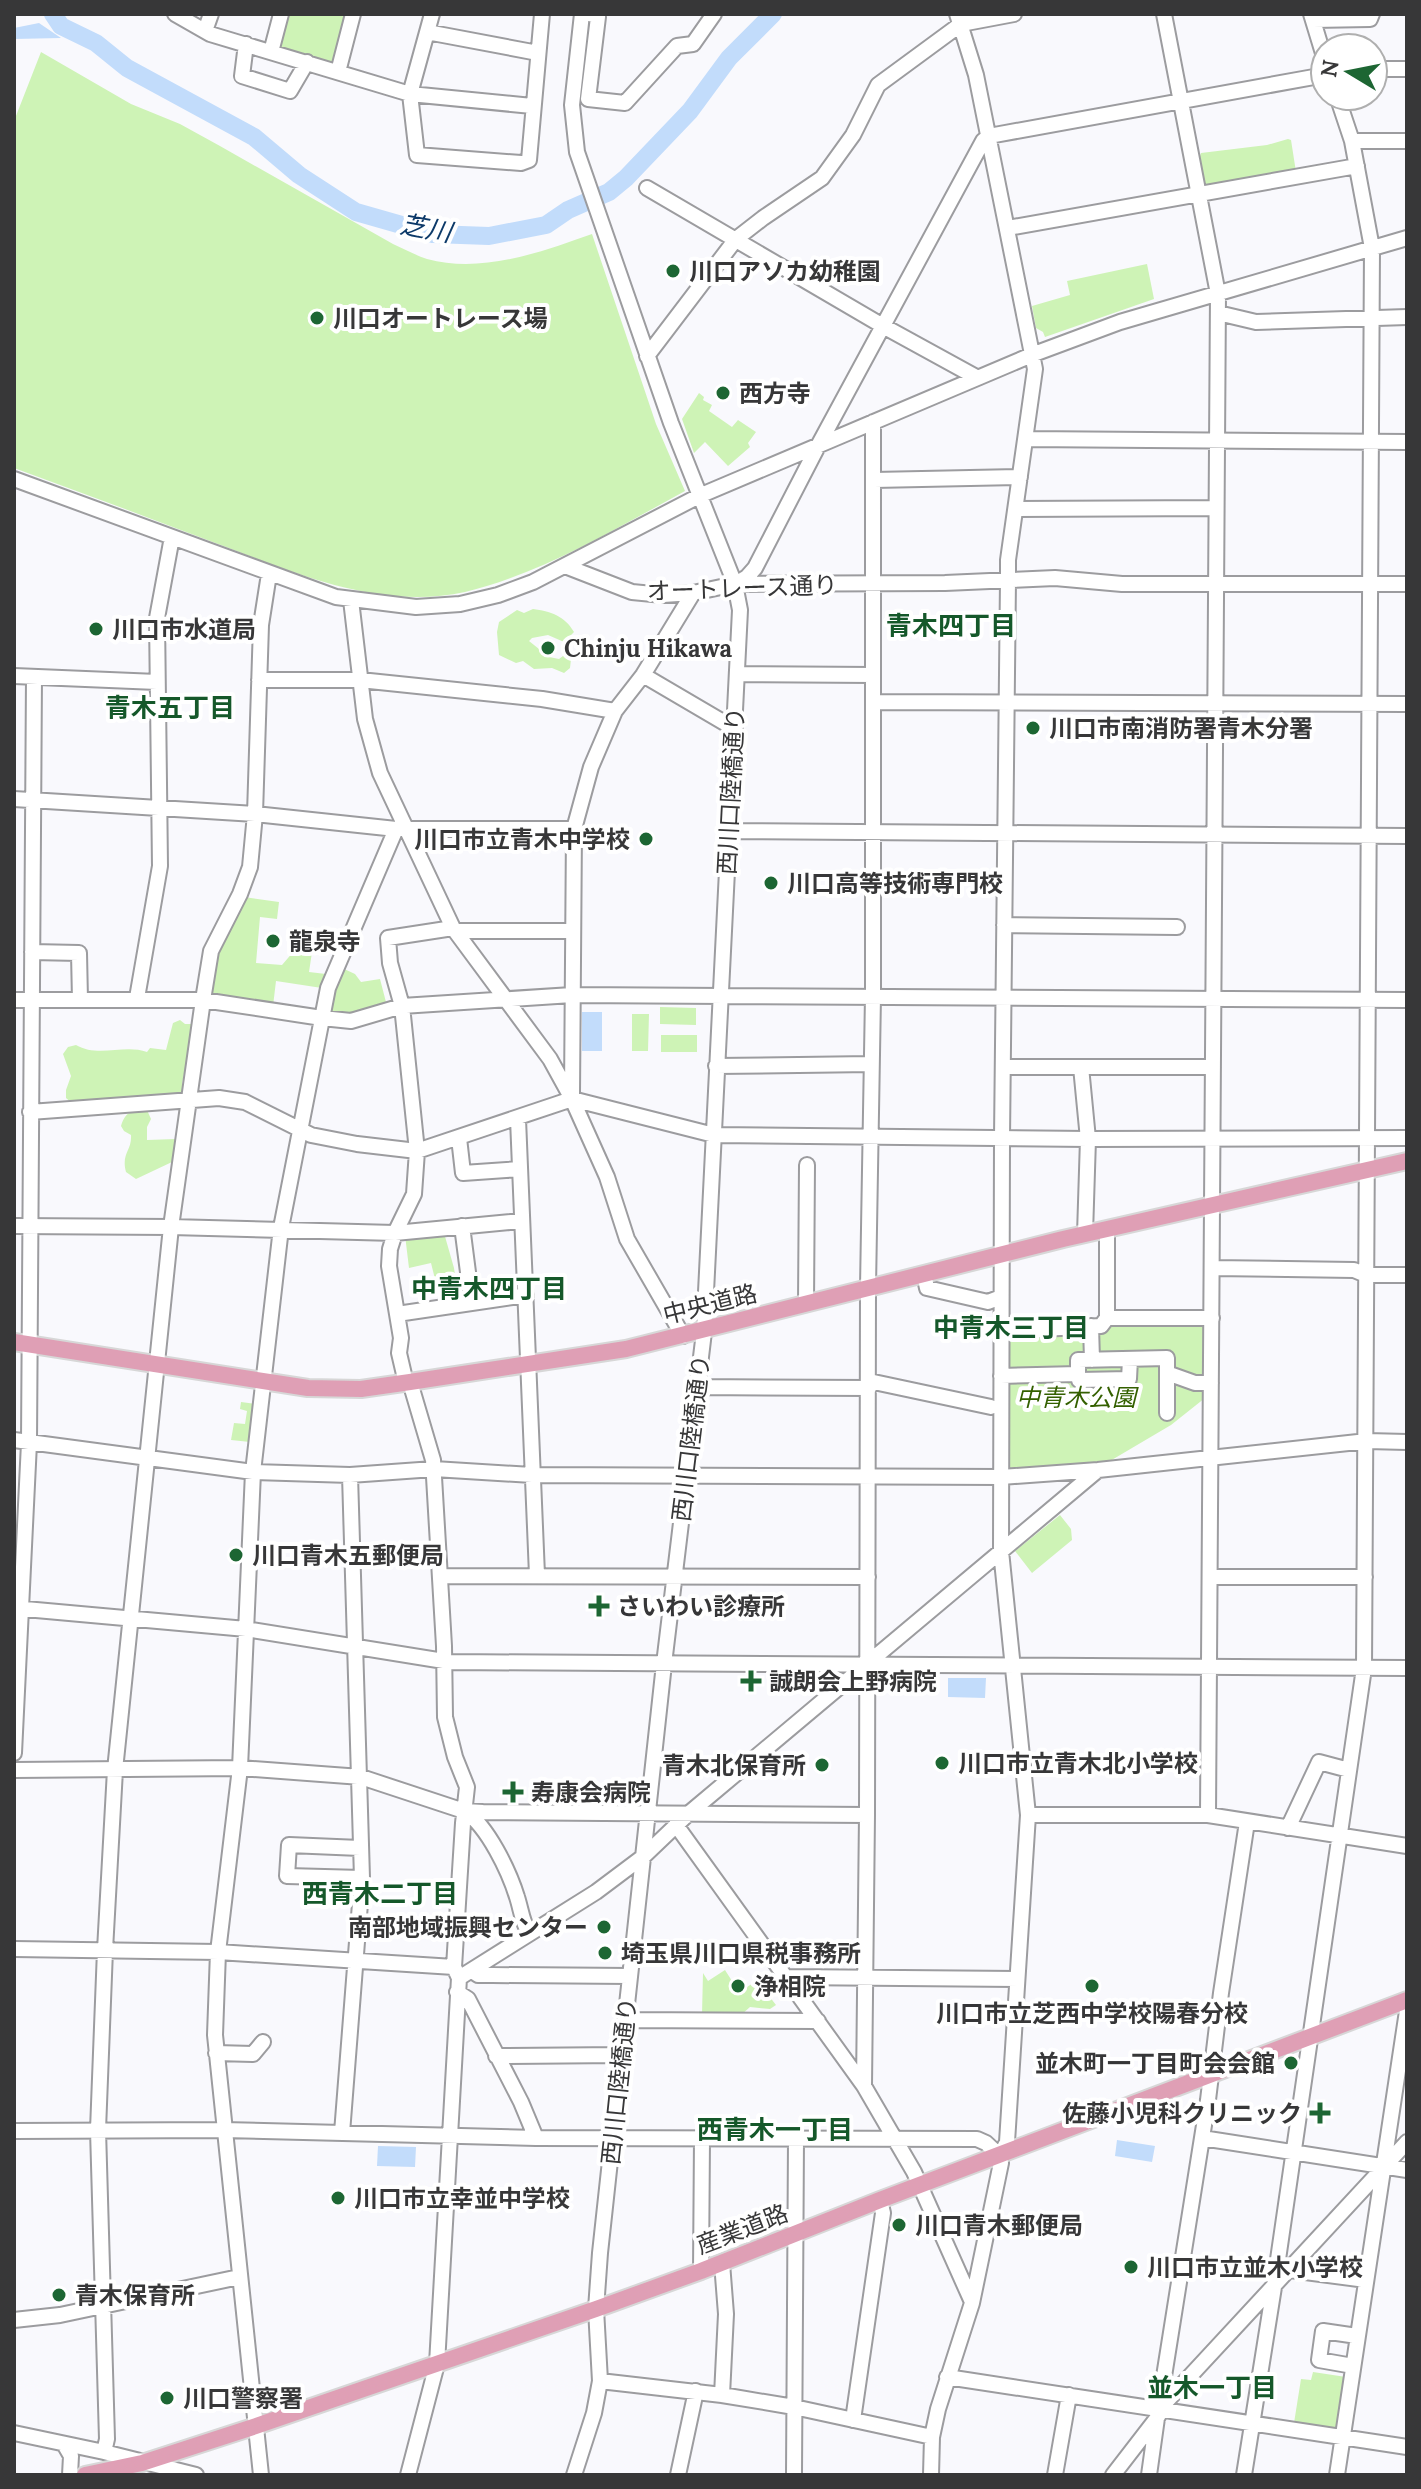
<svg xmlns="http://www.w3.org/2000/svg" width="1421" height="2489" font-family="Lora,'Noto Sans JP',serif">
	<rect width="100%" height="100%" fill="#f9f9fd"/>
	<path fill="#cef3b6" d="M285 14H348L336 62 331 66 279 49 277 45Z
		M41 52 131 104 180 124 220 146 393 244C404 249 415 255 427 259 482 274 541 252 592 234L656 424 685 491C615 529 543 573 465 592 374 612 284 568 202 538 139 514 77 491 14 468V121Z
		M1288 139 1291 140 1296 172 1202 187 1199 159 1201 153 1267 145Z
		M1147 264 1154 299 1045 337 1043 332 1036 328 1032 306 1070 295 1067 281Z
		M699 393 704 397 703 400 712 405 709 411 732 427 738 420 756 432 748 443 750 447 728 466 705 442 694 453 682 419Z
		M533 609C550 611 565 616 574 632L564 642 548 635 532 638 529 641 549 657 559 659 563 656 571 659 570 668 564 673 552 668 534 669 523 661 516 663 499 655 497 632 499 622 517 610 524 613Z
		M244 897 279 902 277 919 260 917 256 963 282 965 294 951 312 952 309 972 326 974 322 988 276 981 273 1006 211 996 217 949Z
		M342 968 355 974 361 982 380 979 387 1006 346 1017 331 1015 329 1011Z
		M660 1007 696 1008V1025L660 1024Z
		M632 1014H649L648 1051H632Z
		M180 1020 185 1024H191L193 1027 182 1084 183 1091C175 1098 159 1099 149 1096 136 1104 122 1093 109 1101L105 1098 94 1102 90 1099 83 1103 73 1104 66 1098V1090L71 1076 63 1054 68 1047 76 1045C98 1058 124 1044 147 1052L150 1048 166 1050 173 1023Z
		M661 1035H697V1052H661Z
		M147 1110 151 1119 147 1127V1140L176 1139 172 1162 136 1179 126 1172C121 1153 132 1151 131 1135L124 1131 121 1126C126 1110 132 1111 147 1110Z
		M444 1233 454 1268 459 1302 450 1304 448 1290 438 1291 431 1263 409 1268 405 1235Z
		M1112 1322 1207 1324 1205 1398 1171 1425 1110 1461 1008 1469 1009 1337Z
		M241 1402 256 1404 250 1442 231 1440 234 1423 245 1424 247 1411 240 1409Z
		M1060 1515 1071 1529 1072 1540 1032 1573 1015 1551Z
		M725 1970 739 1992 774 1970 781 1980 766 1992 776 2005 770 2009 750 2007 741 2015 702 2014 703 1973 708 1981Z
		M1313 2372 1346 2377 1338 2430 1294 2423 1301 2379 1311 2380Z"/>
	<path fill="#c2dcfb" d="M39 23 61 38 14 39V28Z
		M582 1012H602V1051H582Z
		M948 1678H986L985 1698 948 1697Z
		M1117 2140 1155 2146 1152 2162 1115 2156Z
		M378 2146 416 2147 415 2167 377 2166Z"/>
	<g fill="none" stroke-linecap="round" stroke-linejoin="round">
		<path stroke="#c2dcfb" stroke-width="18" d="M53 14 61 26 96 43 127 68 254 137 299 175 356 212 433 234 489 236 546 225 568 210 609 192 626 178 690 111 729 58 773 14"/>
		<g stroke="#9c9c9f" stroke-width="18">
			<path id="minor" d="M175 14 210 34 410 94 532 106
				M432 14 410 94 417 155 521 163 529 160 542 14
				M590 14 598 17 588 99 625 103 677 46 693 44 714 14
				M1164 14 1218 294 1208 1815
				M1311 14 1325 60
				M1313 20 1370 19 1372 14
				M205 31 211 14
				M427 32 538 53
				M246 44 242 76 290 91 307 62
				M271 52 281 14
				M1373 69H1407
				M338 72 353 14
				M1352 141H1407
				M647 188 883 326 976 377
				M1008 228 1357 166
				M1218 313 1256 322 1407 317
				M647 356 736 239 763 218 822 178 853 135 878 85 961 24 1014 14
				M1026 439 1407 442
				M14 479 336 597 416 607 460 604 498 595 533 582 699 496 1034 354 1120 322 1407 238
				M874 480 1020 477
				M1016 509 1215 508
				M565 566 632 592 663 595 693 593 735 584 945 583 1055 578 1122 584H1407
				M735 584 747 577 755 568 818 446 983 141 989 136 1325 75
				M351 600 365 719 380 773 453 928 550 1059 572 1099 607 1177 627 1239 683 1336
				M738 674 873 675
				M643 675 735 729
				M14 676 157 682
				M259 680H360L542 699 615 711
				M873 702 1407 704
				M14 799 255 814 396 829H574
				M729 831 1407 836
				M1004 925 1177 927
				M455 931H572
				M32 952 79 953 80 1000
				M137 998 160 866 157 618 172 537
				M14 1000H203L322 1018 351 1021 402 1006 572 995 1407 1000
				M716 1066 871 1064
				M1003 1067H1213
				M1081 1067 1088 1139 1085 1234
				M572 1094 574 829 591 767 615 711 643 675 693 593
				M30 1112 219 1098 245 1102 311 1135 357 1144 417 1151 572 1099 714 1135 1088 1139 1407 1138
				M518 1119 537 1575
				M459 1138 463 1173 520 1169
				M14 1226 171 1227 395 1233 521 1221
				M462 1226 472 1303
				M1212 1268 1354 1270 1366 1275H1407
				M924 1274 927 1288 988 1302 1001 1297
				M806 1304 807 1165
				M397 1314 526 1295
				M1107 1318V1229
				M1091 1326 1092 1360
				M1001 1331 1101 1326 1107 1318H1212
				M1167 1373 1195 1383H1211
				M1078 1374V1360L1167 1358V1413
				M1001 1376 1078 1374 1079 1380 1129 1379 1130 1359
				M869 1381 991 1407
				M406 1383 399 1353 401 1338 389 1266 390 1249 395 1233 414 1194 417 1151 402 1006 390 963 388 938 453 928
				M697 1387 869 1388
				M14 1440 253 1472 350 1475 434 1469 532 1475 1001 1477 1098 1470 1367 1441 1407 1442
				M440 1576 868 1577
				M1210 1577H1365
				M14 1608 246 1629 450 1662 1407 1668
				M14 1753 29 1443 34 677
				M14 1770 240 1768 361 1777 464 1811 483 1812 867 1815
				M465 1811C488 1827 509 1871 517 1897 521 1909 522 1922 529 1933
				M1028 1815H1208L1407 1846
				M676 1825 864 2086 914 2172 972 2302
				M1288 1828 1319 1762 1349 1770
				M360 1848 289 1845 287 1876 362 1878
				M14 1949 218 1952 454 1967
				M472 1971 478 1975H492L630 1976
				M787 1977 1017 1979
				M459 1978 596 1892 644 1856 688 1814 1098 1470
				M457 1992 468 1999 521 2102 536 2138
				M625 2020 818 2021
				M216 2053 253 2054 263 2042
				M496 2056 621 2055
				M864 2086 867 1815 868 1287 873 996V422
				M14 2131 223 2130 536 2138 977 2139 986 2143 1000 2156
				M342 2133 362 1878 350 1475
				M1202 2138 1407 2170
				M722 2263 726 2314 722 2395
				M1290 2270 1366 2280
				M701 2271 702 2139
				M14 2320 60 2315 239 2277
				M1353 2366 1319 2360 1323 2331 1357 2336
				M947 2377 1407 2447
				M600 2381 722 2395 794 2407 932 2437
				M1166 2402 1162 2389 1208 2100 1221 1993 1247 1822
				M853 2420 883 2213 880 2200
				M14 2433 104 2452 196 2475
				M64 2444 71 2456 70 2475
				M104 2452 107 2439 98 2130 105 1950 115 1770 171 1227 203 1000 211 951 240 894 250 867 255 814 261 625 269 574
				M261 2475 215 2035 218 1952 240 1768 253 1472 281 1228 328 988 396 829
				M408 2475 437 2364 459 1978 454 1967 463 1823 467 1787 455 1757 445 1717 444 1646 433 1460 410 1382
				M574 2475 594 2413 600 2381 596 2309 600 2253 664 1664 704 1332 740 610 735 584 671 423 577 152 572 105 582 14
				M678 2475 696 2391
				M794 2475 796 2139
				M931 2475 932 2437 938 2409 972 2303 1001 2163 1000 2156 1007 2142 1028 1815 1001 1551 1002 1138 1008 580V560L1035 369 976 75 957 14
				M1055 2475 1069 2395
				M1113 2475 1157 2418 1166 2402 1407 2142
				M1149 2475 1157 2418
				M1244 2475 1274 2287 1364 1668 1372 248 1352 141 1337 96
				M1337 2475 1407 2011"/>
		</g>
		<g stroke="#d7d7d7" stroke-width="20">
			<path id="major" d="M14 1342 308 1388 361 1389 410 1382 626 1349 1063 1239 1407 1161
				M85 2475 142 2463 256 2426 596 2309 701 2271 880 2200 1407 2000"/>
		</g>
		<use href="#minor" stroke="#fff" stroke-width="14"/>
		<use href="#major" stroke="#df9fb5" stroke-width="16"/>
	</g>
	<g fill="#1d6633" stroke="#fff" stroke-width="3">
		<circle cx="673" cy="271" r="8"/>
		<circle cx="317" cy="318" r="8"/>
		<circle cx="723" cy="393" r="8"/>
		<circle cx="96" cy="629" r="8"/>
		<circle cx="548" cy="648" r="8"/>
		<circle cx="1033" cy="728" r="8"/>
		<circle cx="646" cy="839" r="8"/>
		<circle cx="771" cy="883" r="8"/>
		<circle cx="273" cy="941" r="8"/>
		<circle cx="236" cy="1555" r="8"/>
		<path d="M595 1594h8v8h8v8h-8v8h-8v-8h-8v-8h8z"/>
		<path d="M747 1669h8v8h8v8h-8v8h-8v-8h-8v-8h8z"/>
		<circle cx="942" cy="1763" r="8"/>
		<circle cx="822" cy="1765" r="8"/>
		<path d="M509 1780h8v8h8v8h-8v8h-8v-8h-8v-8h8z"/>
		<circle cx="604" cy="1927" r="8"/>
		<circle cx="605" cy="1953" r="8"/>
		<circle cx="738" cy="1986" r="8"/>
		<circle cx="1092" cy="1986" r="8"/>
		<circle cx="1291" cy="2063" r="8"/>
		<path d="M1316 2101h8v8h8v8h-8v8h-8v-8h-8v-8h8z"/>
		<circle cx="338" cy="2198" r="8"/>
		<circle cx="899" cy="2225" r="8"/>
		<circle cx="1131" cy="2267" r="8"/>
		<circle cx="59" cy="2295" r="8"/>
		<circle cx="167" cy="2398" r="8"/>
	</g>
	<g text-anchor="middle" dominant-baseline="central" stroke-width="8" stroke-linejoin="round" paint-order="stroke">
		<g font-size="24" font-weight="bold" fill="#373738" stroke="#fff" text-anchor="start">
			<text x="689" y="271">川口アソカ幼稚園</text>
			<text x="333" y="318">川口オートレース場</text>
			<text x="739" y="393">西方寺</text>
			<text x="112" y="629">川口市水道局</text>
			<text x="564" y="648">Chinju Hikawa</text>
			<text x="1049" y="728">川口市南消防署青木分署</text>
			<text x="630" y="839" text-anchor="end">川口市立青木中学校</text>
			<text x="787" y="883">川口高等技術専門校</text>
			<text x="289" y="941">龍泉寺</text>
			<text x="252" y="1555">川口青木五郵便局</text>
			<text x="617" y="1606">さいわい診療所</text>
			<text x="769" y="1681">誠朗会上野病院</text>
			<text x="958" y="1763">川口市立青木北小学校</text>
			<text x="806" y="1765" text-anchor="end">青木北保育所</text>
			<text x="531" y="1792">寿康会病院</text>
			<text x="588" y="1927" text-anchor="end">南部地域振興センター</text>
			<text x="621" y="1953">埼玉県川口県税事務所</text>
			<text x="754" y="1986">浄相院</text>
			<text x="1092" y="2013" text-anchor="middle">川口市立芝西中学校陽春分校</text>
			<text x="1275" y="2063" text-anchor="end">並木町一丁目町会会館</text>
			<text x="1302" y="2113" text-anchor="end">佐藤小児科クリニック</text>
			<text x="354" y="2198">川口市立幸並中学校</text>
			<text x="915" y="2225">川口青木郵便局</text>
			<text x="1147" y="2267">川口市立並木小学校</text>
			<text x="75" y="2295">青木保育所</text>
			<text x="183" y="2398">川口警察署</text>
		</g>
		<g font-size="24" fill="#373738" stroke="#fff">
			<text transform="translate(742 588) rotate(-2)">オートレース通り</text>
			<text transform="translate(731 791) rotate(-87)">西川口陸橋通り</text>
			<text transform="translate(710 1304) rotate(-14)">中央道路</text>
			<text transform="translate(691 1438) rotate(-83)">西川口陸橋通り</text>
			<text transform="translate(619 2081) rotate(-84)">西川口陸橋通り</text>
			<text transform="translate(742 2229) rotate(-21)">産業道路</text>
		</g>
		<g font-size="24" font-style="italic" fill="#346000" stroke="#fff">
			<text x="1076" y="1397">中青木公園</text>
		</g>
		<g font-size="26" font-style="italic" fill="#0d3a69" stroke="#fff">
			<text transform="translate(426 228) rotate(10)">芝川</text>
		</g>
		<g font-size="26" font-weight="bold" fill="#15582a" stroke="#fff">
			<text x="951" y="625">青木四丁目</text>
			<text x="170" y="707">青木五丁目</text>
			<text x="489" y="1288">中青木四丁目</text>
			<text x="1011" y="1327">中青木三丁目</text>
			<text x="380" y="1893">西青木二丁目</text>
			<text x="775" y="2129">西青木一丁目</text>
			<text x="1212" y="2387">並木一丁目</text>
		</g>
	</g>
	<rect width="1421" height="2489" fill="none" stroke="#373738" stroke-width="32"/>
	<g transform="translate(1349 72) rotate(280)"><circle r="38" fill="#ffffff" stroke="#afafaf" stroke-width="2"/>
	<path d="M0-6L14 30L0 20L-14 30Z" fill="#1d6633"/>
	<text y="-12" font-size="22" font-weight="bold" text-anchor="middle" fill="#373738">N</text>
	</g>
</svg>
